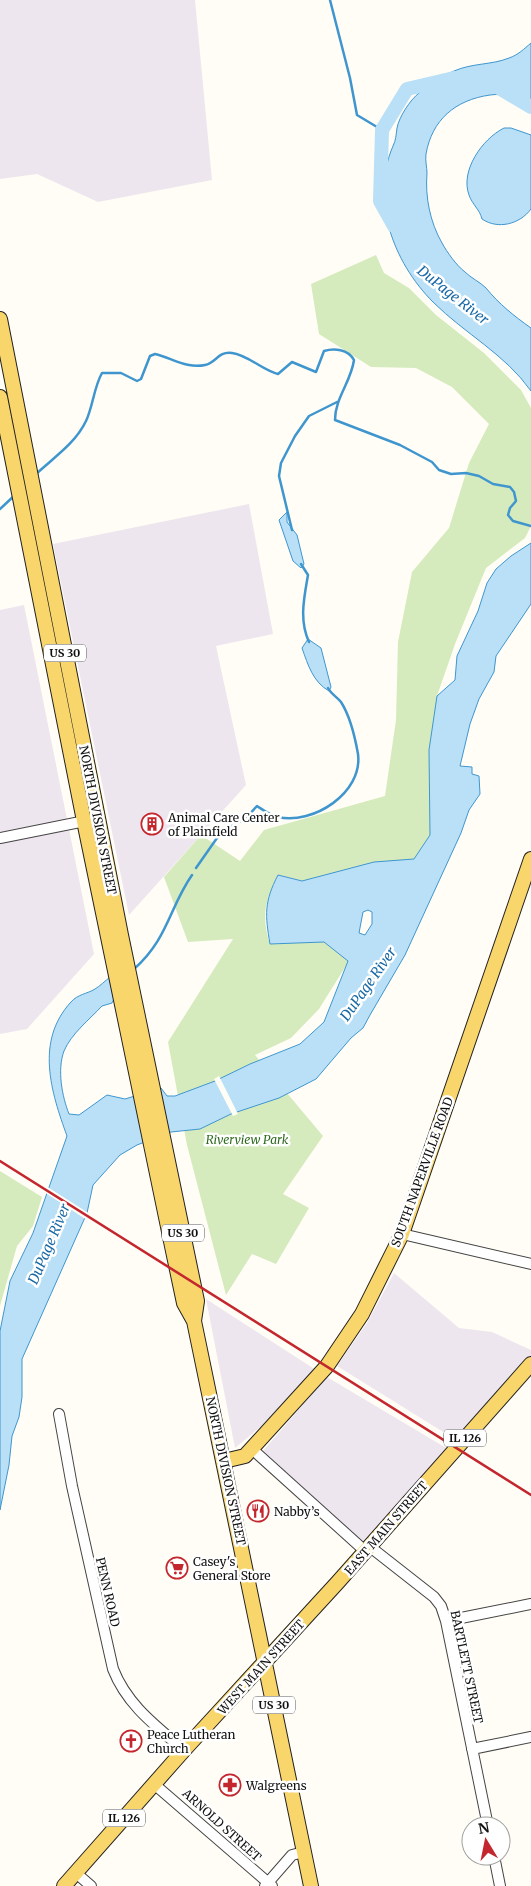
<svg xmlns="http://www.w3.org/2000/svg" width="531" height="1886" font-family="Merriweather,serif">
	<rect width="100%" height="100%" fill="#fffdf5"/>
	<path fill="#eee6ef" d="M0 0H195L212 180 98 202 37 174 0 179Z
		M249 504 273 634 216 646 246 785 129 915 53 544Z
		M24 605 94 954 27 1029 0 1034V610Z
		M394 1273 459 1328 492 1332 531 1350V1359L456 1440 337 1366 367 1323Z
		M206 1299 316 1370 277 1413 235 1448Z
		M327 1377 448 1449 365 1544 263 1451Z"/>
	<path fill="#d5ebbd" d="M376 255 384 273 409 288 436 315 484 353 521 390 531 408V526L525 538 486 568 455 644 437 696 430 766V835L414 859 302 881 278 875C265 900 261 917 270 944L311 940 325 942 349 961 319 1009 291 1038 255 1055 323 1136 283 1194 309 1208 276 1264 252 1254 226 1295 187 1145 168 1042 233 939 188 942 164 877 201 835 240 861 264 830 385 796 396 720 398 642 412 572 449 528 469 463 489 424 452 387 416 368 371 367 319 334 311 284Z
		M0 1171 42 1197 33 1226 17 1246 0 1306Z"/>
	<path fill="#b9e0f7" stroke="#3f96cf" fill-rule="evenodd" d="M531 43V99C518 98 503 93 490 95 455 100 432 120 426 154 425 161 427 167 427 173 425 197 430 222 442 243 447 252 456 265 465 272 471 278 480 282 486 288 499 304 514 316 531 328V391C505 354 465 334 433 302 393 262 370 199 393 146 396 140 396 135 397 128 399 117 410 100 419 93 430 86 441 76 454 71 472 63 492 65 509 58 518 55 524 49 531 43Z
		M504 128H511L531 135V209C520 224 498 230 482 219 480 210 472 204 469 195 460 171 482 139 504 128Z
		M287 512V522L297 535 304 564 301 568 293 561 279 520Z
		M531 543V604L496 656 494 672 479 699 470 724 460 766 472 767V774L479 776 480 794 469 810 461 833 405 955 370 1015 363 1028 351 1038 316 1079 279 1098 231 1114 200 1129 171 1132 137 1145 120 1155 93 1185 87 1213 22 1359V1397L19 1417 12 1436 9 1465 0 1510V1331L10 1281 33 1233 67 1136C51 1092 35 1041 71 1002 78 994 87 994 95 989 100 986 105 981 110 977L114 999 112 1003 102 1006C90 1019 71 1034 64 1051 57 1070 62 1096 69 1114L79 1115 107 1095 125 1099 161 1088 167 1096H175L215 1081 250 1064 300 1044 324 1022 348 961 324 942 270 944C265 915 264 902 278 875L302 881 374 862 414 859 430 835 429 750 437 696 455 680 457 656 478 611 487 583 496 569 511 556ZM368 910 372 912V924L365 935 359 933 363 912Z
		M308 639 321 648 331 687 329 691C313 682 308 665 302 648Z"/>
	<path fill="#fffdf5" d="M219 1076 238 1114 233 1116 214 1079Z
		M46 1186 90 1214 87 1220 44 1192Z"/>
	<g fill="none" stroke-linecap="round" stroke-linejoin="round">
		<path stroke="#3f96cf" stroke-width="2.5" d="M330 0 350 78 357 115 382 130
			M35 475C53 458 75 444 86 421 93 406 94 387 102 373H121L137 381 141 379 150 356 155 354C172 358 187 369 205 365 216 363 218 351 232 353 248 355 262 370 278 374L292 362 316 372 324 351C334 348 348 349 354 360 351 382 335 398 335 420L400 445 432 462 439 470 451 474 466 473 479 476 493 484 510 487 514 492 516 501 510 508 508 515 513 521 531 526
			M0 509 15 495
			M292 530 279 476 281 463 295 436 309 416 337 402
			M301 564 308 575C304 598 299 620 309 642
			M196 868 217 838 231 826 245 819 257 806C263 810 271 816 278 817 313 825 363 793 358 754 355 737 350 716 341 702 337 697 331 694 328 688
			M134 969C168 939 169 908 192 875"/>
		<path stroke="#b9e0f7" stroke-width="14" d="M499 88 531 107
			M394 226 380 201 382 130 407 89 454 78"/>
		<g stroke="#444" stroke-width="12">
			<path id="minor" d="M0 838 90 820
				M402 1234 531 1264
				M59 1414 72 1486 113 1669C127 1705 156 1726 184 1750
				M252 1449 365 1551
				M369 1546 434 1597 441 1606 446 1621 488 1826
				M446 1621 531 1604
				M472 1749 531 1737
				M154 1784 272 1886
				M494 1856 500 1886
				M76 1873 91 1886
				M265 1886 292 1855 304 1852"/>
		</g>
		<g stroke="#222" stroke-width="16">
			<path id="major" d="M0 319 121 935 197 1301 194 1321
				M0 397 84 821 173 1251 184 1303 194 1321 311 1886
				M224 1461 245 1456 327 1366 362 1314 402 1234 531 859
				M64 1886 184 1750 338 1582 531 1364"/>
		</g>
		<use href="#minor" stroke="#fff" stroke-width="10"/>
		<use href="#major" stroke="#f9d66b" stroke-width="14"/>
		<path stroke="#c4262e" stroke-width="2.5" d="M0 1161 531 1495"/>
	</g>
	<defs>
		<g id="building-ring" transform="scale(1.125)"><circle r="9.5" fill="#fff" stroke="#c4262e" stroke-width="1.5"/><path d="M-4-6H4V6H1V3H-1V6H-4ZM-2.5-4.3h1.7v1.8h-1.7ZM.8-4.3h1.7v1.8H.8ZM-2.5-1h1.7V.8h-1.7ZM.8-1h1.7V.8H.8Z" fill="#c4262e"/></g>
		<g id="restaurant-ring" transform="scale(1.125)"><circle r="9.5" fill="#fff" stroke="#c4262e" stroke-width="1.5"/><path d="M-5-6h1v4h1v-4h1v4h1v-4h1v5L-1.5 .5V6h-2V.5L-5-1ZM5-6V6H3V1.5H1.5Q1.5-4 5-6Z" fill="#c4262e"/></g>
		<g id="supermarket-ring" transform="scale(1.125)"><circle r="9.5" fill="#fff" stroke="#c4262e" stroke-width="1.5"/><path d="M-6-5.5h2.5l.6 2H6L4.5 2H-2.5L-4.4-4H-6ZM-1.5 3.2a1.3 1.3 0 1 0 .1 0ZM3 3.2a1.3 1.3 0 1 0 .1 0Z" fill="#c4262e"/></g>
		<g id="church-ring" transform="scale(1.125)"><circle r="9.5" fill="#fff" stroke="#c4262e" stroke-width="1.5"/><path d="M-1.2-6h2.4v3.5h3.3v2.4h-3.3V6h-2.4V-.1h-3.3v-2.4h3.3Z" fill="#c4262e"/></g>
		<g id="pharmacy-ring" transform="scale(1.125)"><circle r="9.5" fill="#fff" stroke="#c4262e" stroke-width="1.5"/><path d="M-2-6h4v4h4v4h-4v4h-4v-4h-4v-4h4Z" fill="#c4262e"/></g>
	</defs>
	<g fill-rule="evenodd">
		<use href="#building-ring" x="152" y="824"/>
		<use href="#restaurant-ring" x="258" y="1511"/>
		<use href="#supermarket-ring" x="177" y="1568"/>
		<use href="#church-ring" x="131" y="1741"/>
		<use href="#pharmacy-ring" x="230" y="1785"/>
	</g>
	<g text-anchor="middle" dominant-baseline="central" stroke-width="5" stroke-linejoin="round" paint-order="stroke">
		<g fill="#fff" stroke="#585858" stroke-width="1">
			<rect x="44" y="644.5" width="42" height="17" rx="4"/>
			<rect x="162" y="1224.5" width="42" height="17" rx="4"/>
			<rect x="444" y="1429.5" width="42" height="17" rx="4"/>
			<rect x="253" y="1696.5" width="42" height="17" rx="4"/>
			<rect x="103" y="1809.5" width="42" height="17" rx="4"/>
		</g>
		<g font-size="11" font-weight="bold" fill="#111">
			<text x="65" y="653">US 30</text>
			<text x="183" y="1233">US 30</text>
			<text x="465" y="1438">IL 126</text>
			<text x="274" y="1705">US 30</text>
			<text x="124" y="1818">IL 126</text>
		</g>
		<g font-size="12" fill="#111" stroke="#fff" text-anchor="start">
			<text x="168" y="817">Animal Care Center<tspan x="168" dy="14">of Plainfield</tspan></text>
			<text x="274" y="1511">Nabby’s</text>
			<text x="193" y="1561">Casey's<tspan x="193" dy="14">General Store</tspan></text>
			<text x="147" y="1734">Peace Lutheran<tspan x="147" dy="14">Church</tspan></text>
			<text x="246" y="1785">Walgreens</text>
		</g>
		<g font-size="12" fill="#111" stroke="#fff">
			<text transform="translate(98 820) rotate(79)">NORTH DIVISION STREET</text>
			<text transform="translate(422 1172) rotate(-70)">SOUTH NAPERVILLE ROAD</text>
			<text transform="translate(226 1471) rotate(78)">NORTH DIVISION STREET</text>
			<text transform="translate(386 1528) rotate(-49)">EAST MAIN STREET</text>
			<text transform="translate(108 1592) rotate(77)">PENN ROAD</text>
			<text transform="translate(261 1667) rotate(-48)">WEST MAIN STREET</text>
			<text transform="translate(467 1667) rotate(78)">BARTLETT STREET</text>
			<text transform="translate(222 1825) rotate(42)">ARNOLD STREET</text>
		</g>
		<g font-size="12" font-style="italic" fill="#2f6b1f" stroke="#fff">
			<text x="247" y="1139">Riverview Park</text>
		</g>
		<g font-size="14" font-style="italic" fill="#1768a6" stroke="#fff">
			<text transform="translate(453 295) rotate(38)">DuPage River</text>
			<text transform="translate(368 984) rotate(-55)">DuPage River</text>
			<text transform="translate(49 1244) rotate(-67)">DuPage River</text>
		</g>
	</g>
	<g transform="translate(486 1841) rotate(350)"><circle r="24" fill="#ffffff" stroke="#a0a0a0"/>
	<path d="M0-4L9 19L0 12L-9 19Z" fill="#c4262e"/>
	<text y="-8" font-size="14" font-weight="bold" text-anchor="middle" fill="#111111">N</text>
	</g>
</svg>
